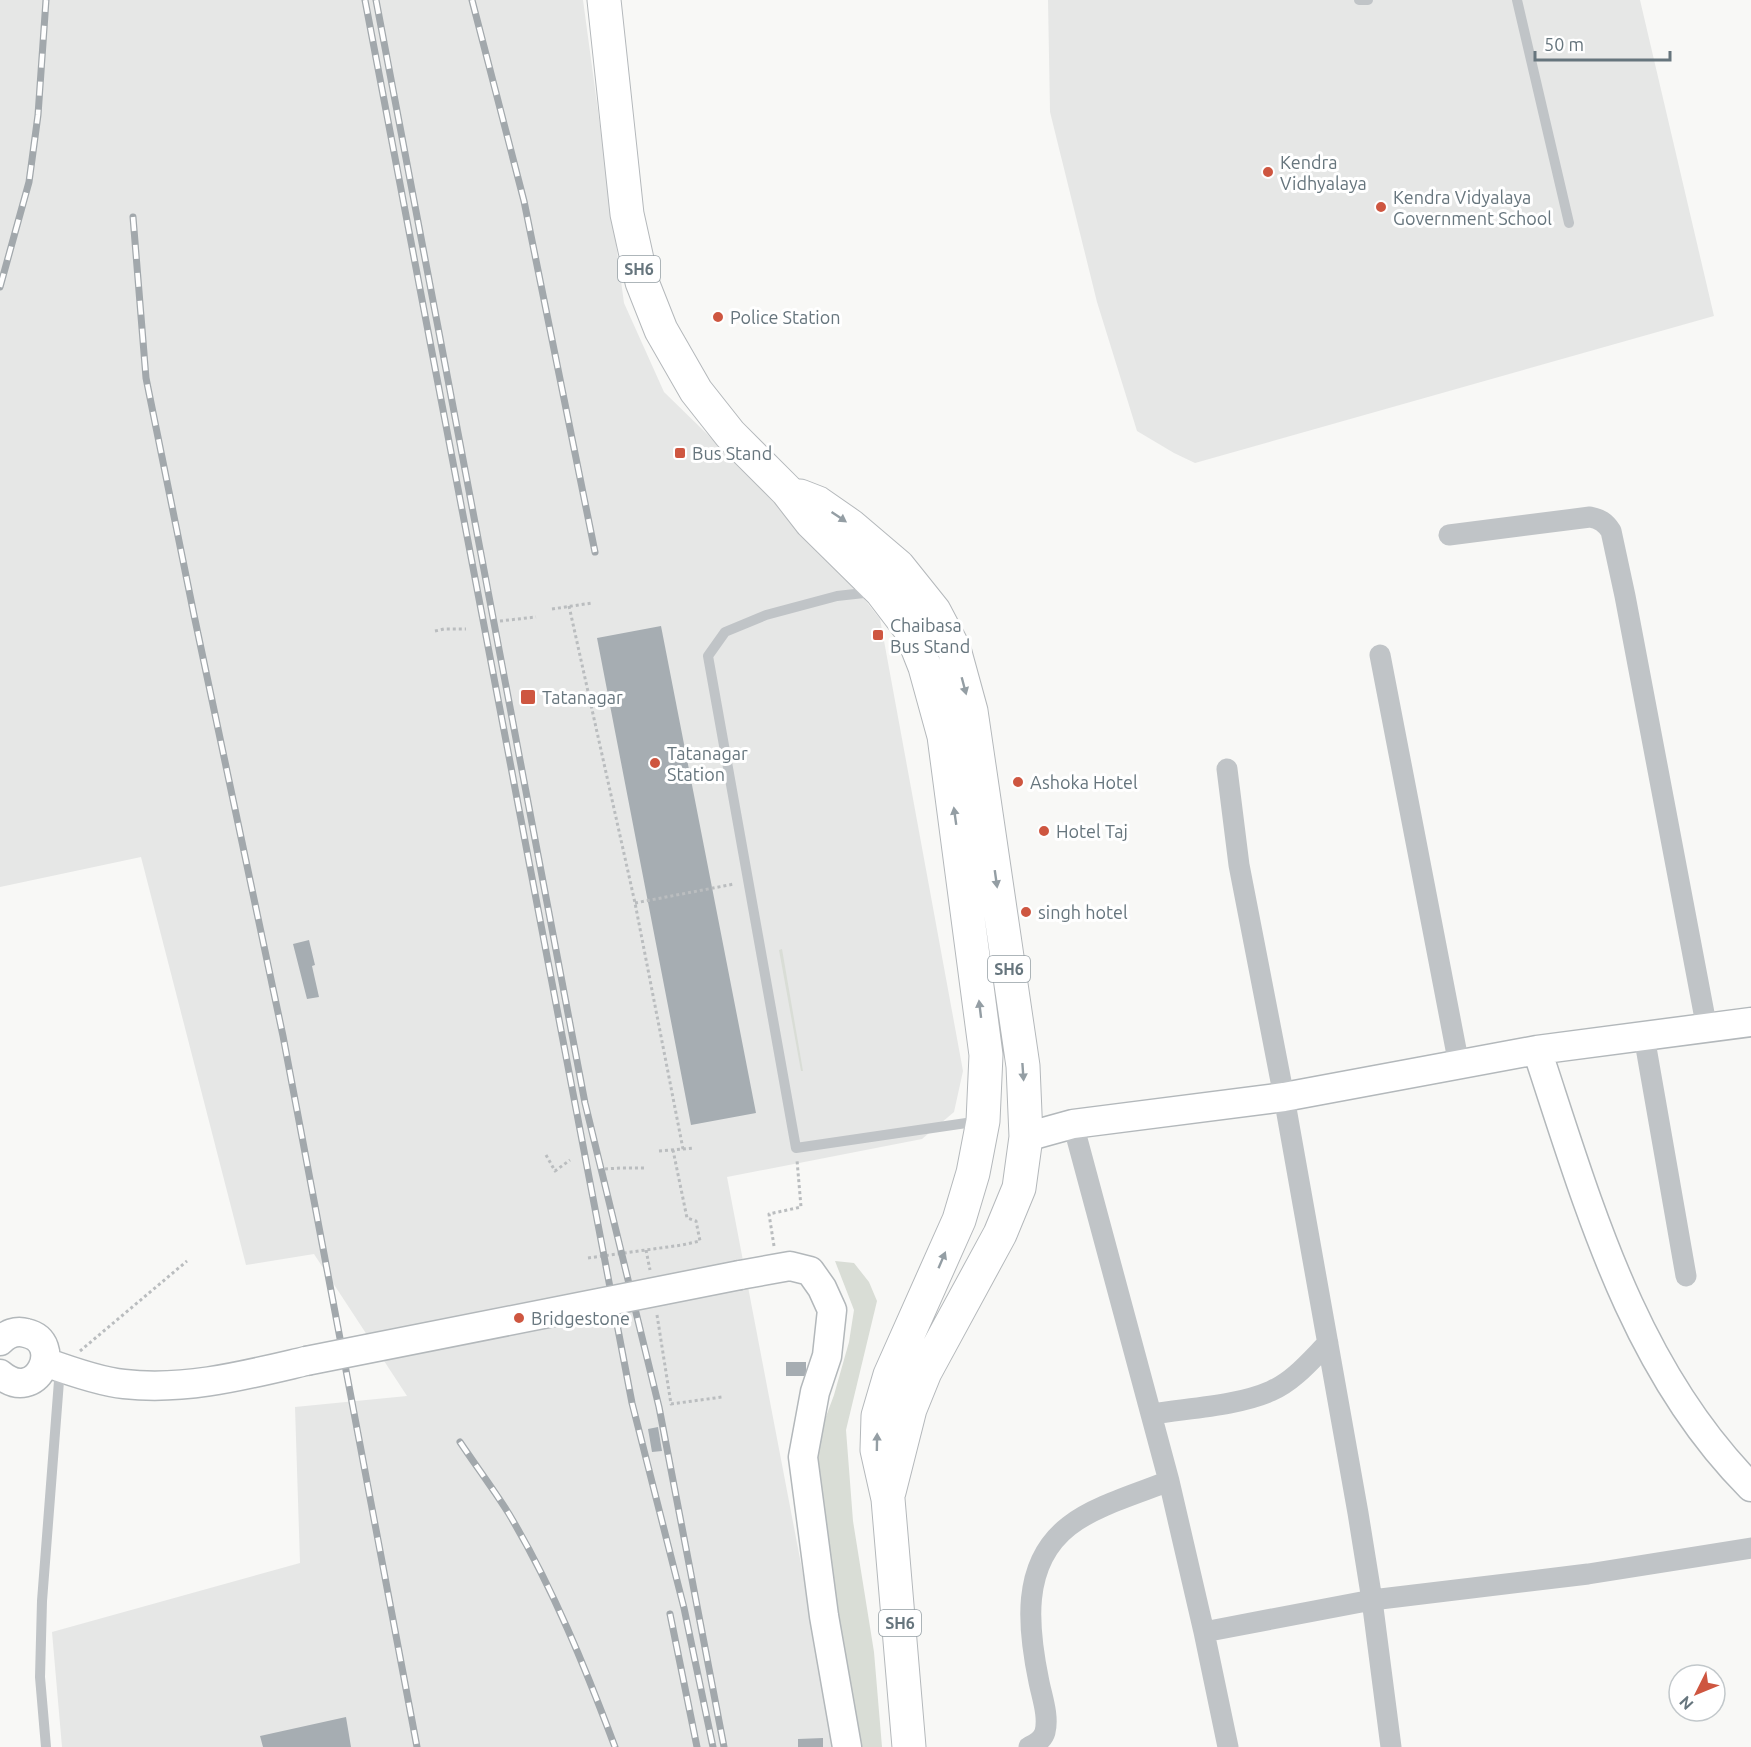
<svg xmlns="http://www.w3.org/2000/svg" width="1751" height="1747" font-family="Ubuntu,sans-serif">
	<rect width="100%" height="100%" fill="#f8f8f6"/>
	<path fill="#e6e7e6" d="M0 0H583L624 303 664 392 824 548 880 619 963 1071 954 1112 922 1139 727 1177 836 1747H62L52 1632 300 1563 295 1407 407 1396 314 1254 246 1265 141 857 0 887Z
		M1048 0H1640L1714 316 1195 463 1174 453 1137 431 1097 302 1050 112Z"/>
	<path fill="#d9ddd6" d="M782 949 803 1071H801L779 950Z
		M835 1261 854 1263 869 1282 877 1301 846 1430 853 1521 874 1652 882 1747H857L824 1527 815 1446 834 1395 849 1342 854 1310Z"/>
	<path fill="#a6adb2" d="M661 626 756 1113 691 1125 597 638Z
		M309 940 315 965 312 966 319 997 307 999 293 944Z
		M786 1362H806V1376H786Z
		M658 1427 662 1451 652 1452 648 1429Z
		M346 1717 351 1747H263L260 1736Z
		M823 1738V1747H798V1739Z"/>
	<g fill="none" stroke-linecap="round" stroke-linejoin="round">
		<g stroke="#b3b8bb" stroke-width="31">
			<path id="secondary" d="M1537 1050C1588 1204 1633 1369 1751 1487
				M1026 1137 1073 1124 1284 1097 1537 1050 1751 1022
				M740 1275 790 1266 810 1271 822 1288 832 1310 827 1356 815 1392 803 1457 824 1616 847 1747
				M0 1341C7 1334 16 1330 26 1333 66 1342 37 1406 0 1374
				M45 1362C67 1370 102 1382 124 1384 186 1391 246 1375 306 1361"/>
		</g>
		<g stroke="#b4b8bb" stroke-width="35">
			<path id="primary" d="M604 0 627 214 642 282 661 330 696 391 730 434 787 491 811 522 881 591 910 629 925 667 944 736 986 1055 983 1121 973 1173 959 1220 890 1375 878 1416 877 1450 888 1499 909 1747
				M800 496 818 503 851 526 898 566 934 611 954 649 971 711 1023 1066 1026 1137 1019 1188 1000 1234 925 1372 910 1409 889 1492"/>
		</g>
		<path stroke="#babdbf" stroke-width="3" stroke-dasharray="3 3" stroke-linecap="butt" d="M569 606 635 903 683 1149
			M552 609 592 603
			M500 621 536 617
			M435 631 444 629H466
			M635 903 734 884
			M659 1151 694 1148
			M546 1155 555 1171 570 1160
			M605 1169 620 1168H645
			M774 1246 769 1214 801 1207 797 1160
			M646 1250 650 1270
			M588 1258 682 1245 700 1241 696 1221 687 1218 673 1150
			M657 1315 671 1404 722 1397
			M80 1351 187 1261"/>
		<path stroke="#c0c4c7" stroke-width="10" d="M1359 0H1368
			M1517 0 1569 223
			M873 592 837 596 766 615 725 632 708 656 796 1148 980 1121
			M46 1747 40 1677 42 1601 60 1368"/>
		<path stroke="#c0c4c7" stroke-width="21" d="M1449 535 1590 517C1600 519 1605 522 1611 531L1625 596 1707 1029
			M1380 655 1459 1065
			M1227 769 1239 865 1284 1097 1358 1513 1372 1600 1391 1747
			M1644 1036 1686 1276
			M1073 1124 1169 1481 1204 1632 1228 1747
			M1152 1414C1189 1408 1237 1406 1271 1391 1294 1381 1311 1360 1328 1343
			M1204 1632 1372 1600 1588 1574 1751 1548
			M1029 1747C1036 1744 1043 1739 1045 1732 1049 1716 1042 1697 1039 1682 1028 1629 1020 1564 1069 1526 1094 1506 1139 1493 1169 1481"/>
		<use href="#secondary" stroke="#fff" stroke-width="28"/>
		<use href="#primary" stroke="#fff" stroke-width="33"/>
		<g stroke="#a2a8ac" stroke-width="7">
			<path id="rail" d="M365 0 632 1403 684 1608 713 1747
				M376 0 585 1103 659 1407 724 1747
				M472 0 524 201 595 552
				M133 217 146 378 194 615 283 1036 417 1747
				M0 287 29 182 38 115 46 0
				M460 1442C476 1466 494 1490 509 1514 553 1588 585 1667 615 1747
				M670 1614 697 1747"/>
		</g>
		<use href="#rail" stroke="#fff" stroke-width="4.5" stroke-dasharray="14" stroke-linecap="butt"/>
		<g stroke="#b3b8bb" stroke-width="31" stroke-linecap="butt">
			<path id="secondary-bridge" d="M306 1361 740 1275"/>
		</g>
		<use href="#secondary-bridge" stroke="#fff" stroke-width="28"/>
	</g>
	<defs><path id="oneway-solid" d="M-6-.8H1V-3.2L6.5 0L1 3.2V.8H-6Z" transform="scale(1.5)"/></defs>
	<g fill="#949ea4">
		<use href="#oneway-solid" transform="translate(839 517) rotate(34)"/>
		<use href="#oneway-solid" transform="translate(964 686) rotate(75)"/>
		<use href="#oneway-solid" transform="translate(955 816) rotate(-98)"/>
		<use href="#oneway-solid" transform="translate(996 879) rotate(82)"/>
		<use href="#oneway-solid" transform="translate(980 1009) rotate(-97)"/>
		<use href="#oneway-solid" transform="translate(1023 1072) rotate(86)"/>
		<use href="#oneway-solid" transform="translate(942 1260) rotate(-67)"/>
		<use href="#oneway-solid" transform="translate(877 1442) rotate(-89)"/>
	</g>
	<g fill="#ce5640" stroke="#fff" stroke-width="2">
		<circle cx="1268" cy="172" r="6"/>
		<circle cx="1381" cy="207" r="6"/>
		<circle cx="718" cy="317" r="6"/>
		<rect x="674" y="447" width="12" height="12" rx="3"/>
		<rect x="872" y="629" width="12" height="12" rx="3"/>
		<rect x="520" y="689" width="16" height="16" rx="3"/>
		<circle cx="655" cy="763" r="6"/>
		<circle cx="1018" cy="782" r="6"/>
		<circle cx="1044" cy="831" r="6"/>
		<circle cx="1026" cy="912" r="6"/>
		<circle cx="519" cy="1318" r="6"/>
	</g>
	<g text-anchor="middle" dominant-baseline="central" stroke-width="6" stroke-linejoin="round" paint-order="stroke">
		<g fill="#fff" stroke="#949ea4" stroke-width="1.5">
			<rect x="618" y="256" width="42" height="26" rx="4.5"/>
			<rect x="988" y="956" width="42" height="26" rx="4.5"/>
			<rect x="879" y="1610" width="42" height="26" rx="4.5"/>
		</g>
		<g font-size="16" font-weight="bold" fill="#66757d">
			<text x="639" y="269">SH6</text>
			<text x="1009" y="969">SH6</text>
			<text x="900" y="1623">SH6</text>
		</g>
		<g font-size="18" fill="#66757d" stroke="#fff" text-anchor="start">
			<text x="1280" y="162">Kendra<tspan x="1280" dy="21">Vidhyalaya</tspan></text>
			<text x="1393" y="197">Kendra Vidyalaya<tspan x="1393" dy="21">Government School</tspan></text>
			<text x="730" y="317">Police Station</text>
			<text x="692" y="453">Bus Stand</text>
			<text x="890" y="625">Chaibasa<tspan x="890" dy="21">Bus Stand</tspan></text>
			<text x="542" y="697">Tatanagar</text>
			<text x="667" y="753">Tatanagar<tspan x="667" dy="21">Station</tspan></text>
			<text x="1030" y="782">Ashoka Hotel</text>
			<text x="1056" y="831">Hotel Taj</text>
			<text x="1038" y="912">singh hotel</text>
			<text x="531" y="1318">Bridgestone</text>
		</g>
	</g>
	<g transform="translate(1697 1693) rotate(227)"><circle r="28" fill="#ffffff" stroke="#c2c8cb" stroke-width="1.5"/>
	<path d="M0-4.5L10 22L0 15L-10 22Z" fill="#ce5640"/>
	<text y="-9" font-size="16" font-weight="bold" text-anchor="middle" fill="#66757d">N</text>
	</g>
	<path d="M1535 51v9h135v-9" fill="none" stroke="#66757d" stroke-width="3"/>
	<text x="1544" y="51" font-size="18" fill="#66757d" stroke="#ffffff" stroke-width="4.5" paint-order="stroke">50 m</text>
</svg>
